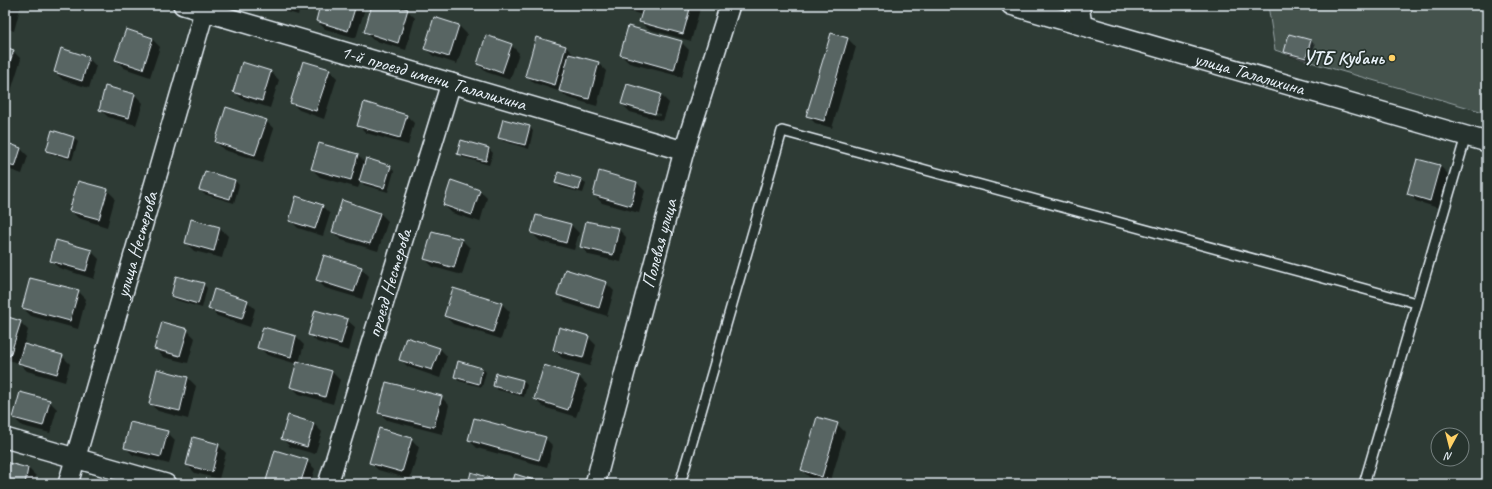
<svg xmlns="http://www.w3.org/2000/svg" width="1492" height="489" font-family="Caveat,sans-serif">
	<rect width="100%" height="100%" fill="#2e3b35"/>
	<filter id="ink" filterUnits="userSpaceOnUse"><feTurbulence type="fractalNoise" baseFrequency=".025" numOctaves="2"/><feDisplacementMap in="SourceGraphic" scale="8" xChannelSelector="R" yChannelSelector="G"/><feConvolveMatrix kernelMatrix="1 2 1 2 8 2 1 2 1" color-interpolation-filters="sRGB"/></filter>
	<g filter="url(#ink)">
		<path fill="#45524e" stroke="#96a2a3" d="M1268 5H1487V113L1320 65 1275 50Z"/>
		<path fill="#0007" fill-rule="evenodd" d="M5 5H21L14 31 5 28Z
			M264 5H301L298 15Z
			M321 5H366L356 38 325 29 317 21Z
			M373 5H391L407 10 415 18 406 50 373 40 365 32Z
			M611 5H701L691 41 648 29 640 22 642 15Z
			M435 18 459 26 467 34 457 64 433 56 425 48Z
			M831 34 848 39 856 47 832 128 815 123 807 115Z
			M1290 35 1311 41 1315 45 1310 62 1289 56 1285 52Z
			M537 38 566 47 574 55 598 63 606 71 597 106 568 98 561 92 534 83 526 75Z
			M152 39 160 47 150 77 124 68 116 60Z
			M681 42 689 50 682 77 629 63 621 55Z
			M511 45 519 53 510 80 486 72 478 64Z
			M5 48 13 51 21 59 11 91 5 89Z
			M88 58 96 66 89 88 63 80 55 72Z
			M243 64 271 72 279 80 270 108 242 99 234 91Z
			M329 70 337 78 324 119 299 110 291 102Z
			M135 95 143 103 136 125 108 117 100 109Z
			M661 95 669 103 663 121 630 112 622 104ZM630 106 660 114V116L630 108Z
			M406 115 414 123 408 145 366 133 358 125Z
			M266 121 274 129 263 162 224 150 216 142Z
			M529 127 533 131 529 149 503 141 499 137Z
			M53 132 74 138 78 142 72 160 51 154 47 150Z
			M5 143 20 148 28 156 22 174 5 168Z
			M319 144 358 155 366 163 390 167 394 171 388 192 364 185 361 181 358 188 320 177 312 169Z
			M489 149 493 153 489 165 462 157 458 153Z
			M1440 166 1448 174 1438 208 1416 201 1408 193Z
			M205 172 235 181 239 185 234 203 204 194 200 190Z
			M600 172 637 183 645 191 639 213 602 203 594 195Z
			M559 174 582 180 586 184 583 193 560 187 556 183Z
			M107 190 115 198 107 227 78 218 70 210Z
			M479 190 487 198 480 222 452 213 444 205Z
			M343 202 380 213 388 221 378 251 341 240 333 232Z
			M322 206 330 214 323 236 298 228 290 220Z
			M537 216 571 225 579 233 574 250 540 241 532 233Z
			M192 221 220 228 228 236 222 258 194 251 186 243Z
			M618 229 626 237 621 262 589 255 581 247Z
			M433 232 462 240 470 248 462 275 433 267 425 259Z
			M91 251 99 259 94 279 59 268 51 261Z
			M361 268 369 276 362 299 325 288 317 280Z
			M606 283 614 291 607 316 566 303 558 295Z
			M203 284 207 288 202 308 176 300 172 296Z
			M454 289 502 304 510 312 501 339 453 324 445 316Z
			M78 291 86 299 78 329 31 316 23 308Z
			M247 301 255 309 250 327 217 316 209 308Z
			M5 317 20 322 28 330 24 345 62 356 70 364 65 382 27 371 18 362V363L5 359Z
			M347 320 355 327 349 351 317 342 309 334Z
			M264 328 296 337 304 345 299 362 332 372 340 380 333 404 299 394 291 386 297 364 267 355 259 347Z
			M187 330 195 338 188 363 163 357 156 349Z
			M588 337 596 345 590 366 562 358 554 350Z
			M439 348 447 356 440 378 408 367 400 359Z
			M459 363 482 368 486 372 482 387 459 381 455 377Z
			M497 374 523 381 527 385 524 397 498 390 494 386Z
			M579 377 587 385 576 417 543 407 535 399Z
			M188 378 196 386 188 419 158 411 150 404Z
			M441 397 449 405 442 434 387 420 379 413Z
			M49 401 57 409 50 433 22 426 14 418Z
			M289 417 314 424 322 432 315 454 290 447 283 439Z
			M837 424 845 432 830 484 810 478 802 470Z
			M167 432 175 440 169 464 133 455 125 447Z
			M545 438 553 446 547 467 477 448 469 440Z
			M411 439 419 447 410 479 378 470 370 462Z
			M218 445 226 453 219 479 195 473 187 465Z
			M307 461 315 469 310 484H266Z
			M5 463 28 468 36 476 34 484H5Z"/>
		<path fill="#596563" stroke="#e8f1f8" d="M5 5H11L6 24 5 23Z
			M320 5H356L348 31 316 21Z
			M372 5H394L408 9 398 43 364 32Z
			M644 5H691L683 34 639 22Z
			M434 17 459 25 449 57 424 49Z
			M628 26 682 41 674 70 620 55Z
			M126 29 153 38 143 69 115 60Z
			M831 33 848 38 824 121 806 116Z
			M1289 34 1311 40 1306 58 1284 52Z
			M486 35 512 44 502 73 477 64Z
			M536 37 566 46 555 85 525 76Z
			M5 47 14 50 5 76Z
			M61 48 89 57 82 81 54 72Z
			M569 54 599 62 589 99 559 91Z
			M303 61 330 69 316 111 290 103Z
			M242 62 271 71 262 101 233 92Z
			M627 84 661 94 655 114 621 104Z
			M105 86 135 94 129 118 99 110Z
			M364 102 407 115 400 138 357 126Z
			M226 107 267 120 255 155 215 142Z
			M503 119 530 126 525 145 498 138Z
			M52 130 74 137 69 157 46 151Z
			M461 140 489 148 486 161 457 154Z
			M5 142 21 148 15 167 5 164Z
			M319 143 358 154 351 180 311 169Z
			M366 158 391 166 384 188 359 181Z
			M1417 159 1440 165 1430 201 1407 194Z
			M205 171 235 180 230 199 199 190Z
			M599 171 637 182 631 206 593 195Z
			M558 172 582 179 579 190 555 183Z
			M451 180 480 190 472 215 443 205Z
			M78 181 108 189 99 219 69 211Z
			M296 196 323 205 315 229 289 221Z
			M342 200 380 213 370 244 332 232Z
			M536 215 571 224 566 243 531 233Z
			M191 219 220 227 214 251 185 243Z
			M586 221 619 228 613 255 580 247Z
			M432 231 462 239 454 268 424 259Z
			M56 240 92 250 86 271 50 261Z
			M324 255 362 267 354 292 316 280Z
			M565 269 607 282 599 308 557 295Z
			M176 276 204 283 198 304 171 296Z
			M30 278 79 290 70 321 22 308Z
			M453 288 502 303 493 332 444 316Z
			M214 289 248 300 242 319 208 309Z
			M315 310 348 319 341 344 308 335Z
			M5 316 21 321 10 356 5 354Z
			M162 322 188 329 180 356 154 349Z
			M263 327 296 336 291 357 257 348Z
			M559 327 589 336 583 358 553 350Z
			M406 337 440 348 432 370 399 360Z
			M24 344 63 355 57 374 18 363Z
			M297 361 332 371 325 397 290 387Z
			M458 361 482 368 479 384 454 377Z
			M544 365 579 376 568 410 534 399Z
			M157 369 188 377 180 411 149 404Z
			M496 373 523 380 520 394 493 386Z
			M386 382 442 396 434 427 378 413Z
			M20 392 50 400 43 426 13 418Z
			M288 415 314 423 307 447 281 439Z
			M817 417 838 423 822 477 801 470Z
			M474 418 546 437 539 460 468 440Z
			M130 422 168 431 161 457 124 448Z
			M379 428 412 438 402 472 369 463Z
			M193 437 219 444 212 472 186 465Z
			M275 450 308 460 300 484H265Z
			M5 462 28 468 25 484H5Z
			M471 472 500 481 499 484H468Z
			M515 474 547 484H512Z"/>
		<g fill="none" stroke-linecap="round" stroke-linejoin="round">
			<g stroke="#e8f1f8" stroke-width="12">
				<path id="service" d="M680 484 782 131 1416 303
					M1364 484 1466 136"/>
			</g>
			<g stroke="#e8f1f8" stroke-width="22">
				<g id="minor">
					<path id="s1" d="M183 5 684 151"/>
					<path id="s2" d="M1011 5 1487 142"/>
					<path d="M1079 5 1082 25"/>
					<path d="M5 438 166 484"/>
					<path id="s3" d="M68 484 206 5"/>
					<path id="s4" d="M328 484 451 83"/>
					<path id="s5" d="M595 484 684 151 730 5"/>
				</g>
			</g>
			<use href="#service" stroke="#26332d" stroke-width="9"/>
			<use href="#minor" stroke="#26332d" stroke-width="19"/>
		</g>
	</g>
	<circle fill="#ffd166" stroke="#26332d" stroke-width="1.5" cx="1392" cy="58" r="4"/>
	<g text-anchor="middle" dominant-baseline="central" stroke-width="3.5" stroke-linejoin="round" paint-order="stroke">
		<g font-size="19" font-weight="bold" fill="#e8f1f8" stroke="#26332d" text-anchor="end">
			<text x="1384" y="58">УТБ Кубань</text>
		</g>
		<g font-size="19" fill="#e8f1f8" stroke="#26332d">
			<text stroke="none"><textPath href="#s2" startOffset="248">улица Талалихина</textPath></text>
			<text stroke="none"><textPath href="#s1" startOffset="261">1-й проезд имени Талалихина</textPath></text>
			<text stroke="none"><textPath href="#s3" startOffset="249">улица Нестерова</textPath></text>
			<text stroke="none"><textPath href="#s5" startOffset="249">Полевая улица</textPath></text>
			<text stroke="none"><textPath href="#s4" startOffset="210">проезд Нестерова</textPath></text>
		</g>
	</g>
	<rect width="1492" height="489" fill="none" stroke="#26332d" stroke-width="20"/>
	<rect x="10" y="10" width="1472" height="469" fill="none" stroke="#e8f1f8" stroke-width="1.5" filter="url(#ink)"/>
	<g transform="translate(1450 447) rotate(187)"><circle r="19" fill="#26332d" stroke="#747f7e"/>
	<path d="M0-3L7 15L0 10L-7 15Z" fill="#ffd166"/>
	<text y="-6" font-size="11" font-weight="bold" text-anchor="middle" fill="#e8f1f8">N</text>
	</g>
</svg>
